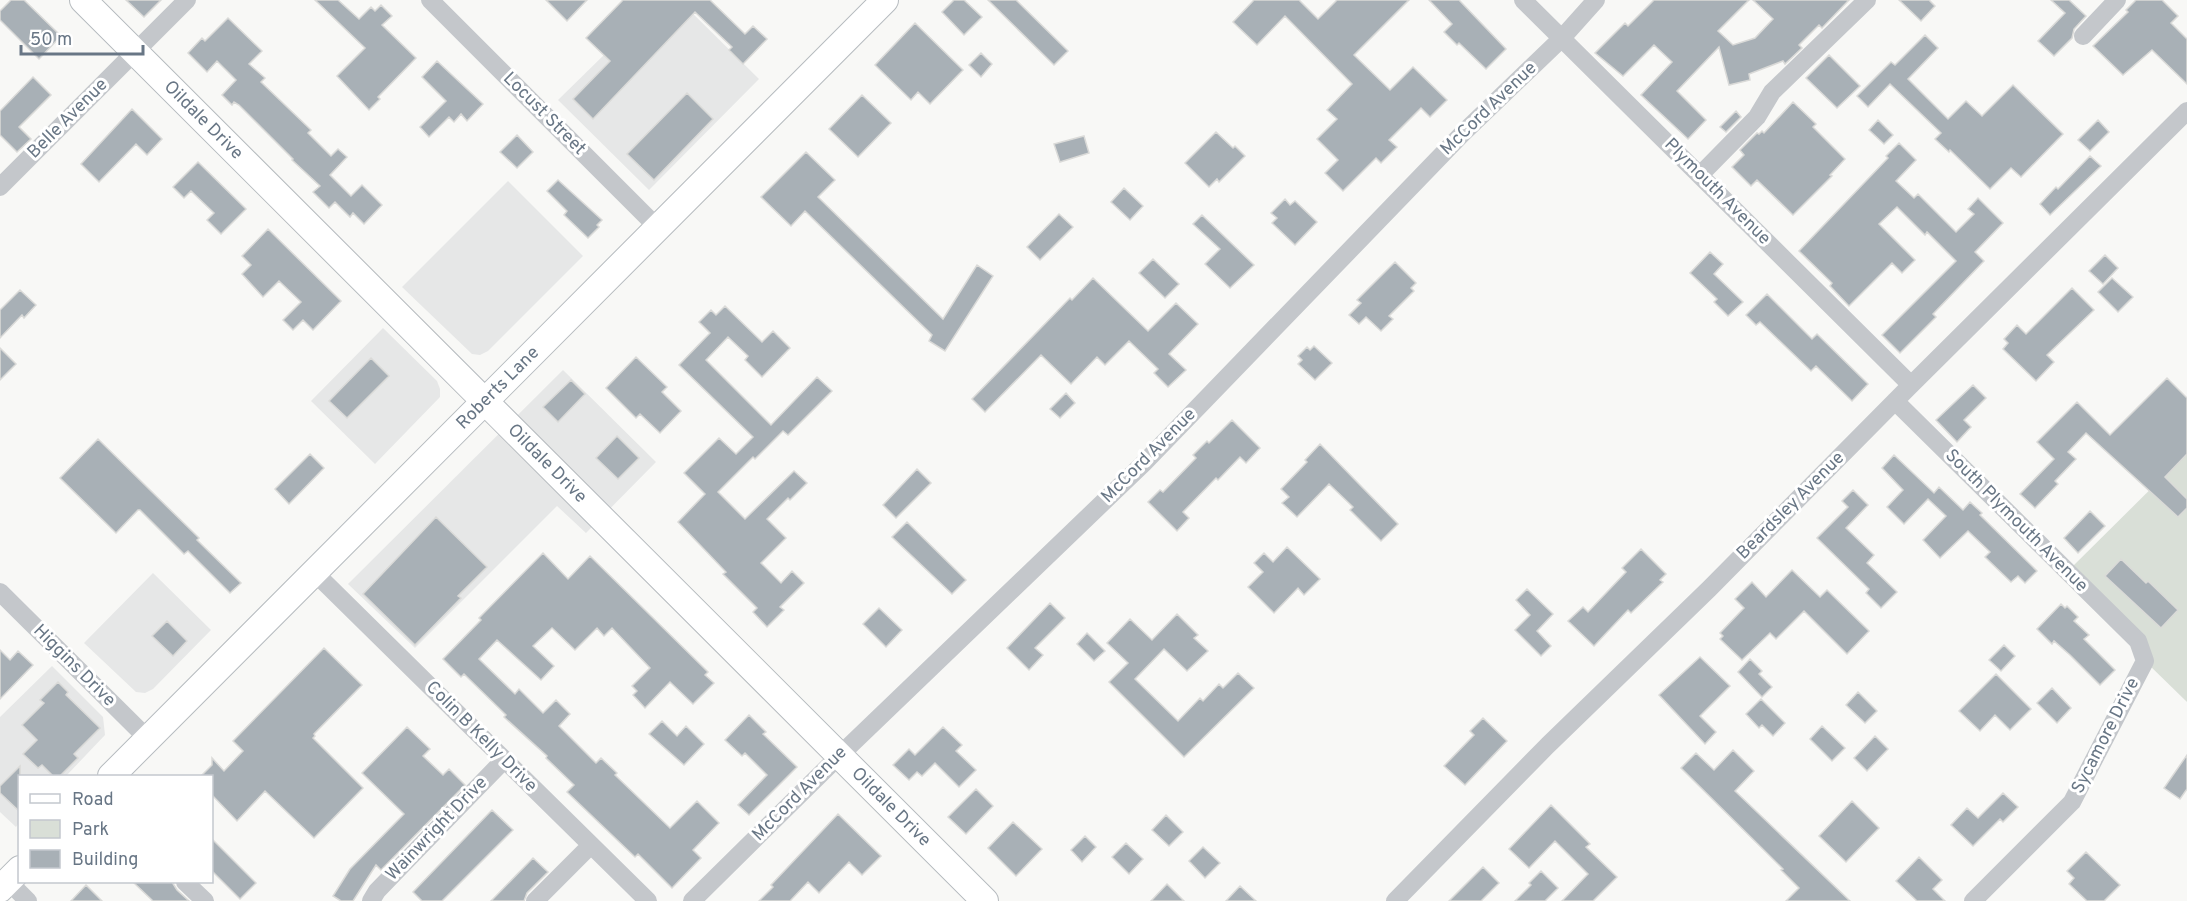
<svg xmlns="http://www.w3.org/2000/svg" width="2187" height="901" font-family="Overpass,sans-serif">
	<rect width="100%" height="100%" fill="#f8f8f6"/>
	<path fill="#e6e7e7" d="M660 0H679L759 79 649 190 558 100Z
		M508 181 583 256 488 351 480 355 472 354 402 287Z
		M383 328 437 381 440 389V397L375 464 311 401Z
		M563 370 656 462 586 533 557 506 415 648 348 584Z
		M153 573 211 630 153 689 145 693 136 692 84 643Z
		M52 666 103 717 105 735 66 776H20L19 823 16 827 0 812V717Z"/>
	<path fill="#d9dfd7" d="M2187 453V702L2145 661 2067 572Z"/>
	<path fill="#a8b0b6" stroke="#dadad8" stroke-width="1.5" d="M11 0H24L61 36 39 59 0 20V11Z
		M126 0H161L144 17Z
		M315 0H338L359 19 371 7 375 11 381 5 392 16 382 25 416 58 378 97 380 99 369 110 337 76 365 48Z
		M546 0H587L567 21Z
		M623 0H710L745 34 753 26 767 39 743 64 729 50 732 47 695 12 593 119 573 99 610 61 586 38Z
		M954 0H964L982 17 964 35 942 12Z
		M988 0H1016L1068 51 1054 65Z
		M1254 0H1299L1318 19 1337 0H1409L1354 55 1390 90 1413 67 1447 100 1430 117 1421 108 1389 140 1397 147 1381 163 1376 158 1343 191 1325 173 1338 160 1317 139 1337 119 1327 110 1352 84 1285 16 1257 45 1233 22Z
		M1429 0H1459L1506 49 1486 69 1459 43 1457 45 1444 32 1452 24Z
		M1654 0H1749L1718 31 1733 45 1755 38 1773 19 1753 0H1849L1822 28 1819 25 1799 45 1802 48 1785 64 1783 61 1749 74 1750 80 1729 85 1719 47 1677 91 1706 120 1688 139 1641 95 1672 62 1654 45 1623 76 1595 53 1625 23 1628 26Z
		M1899 0H1929L1935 6 1921 21Z
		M2051 0H2069L2086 16 2074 29 2072 38 2054 56 2038 41 2065 13Z
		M2136 0H2162L2178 16 2171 23 2187 39V84L2152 50 2123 75 2093 46 2128 12 2126 10Z
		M228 18 262 51 249 64 265 78 261 82 311 130 308 133 331 156 338 149 347 157 330 175 351 196 362 185 382 205 364 224 353 213 350 217 335 202 329 208 313 192 320 186 292 160 293 159 239 105 234 102 232 105 222 95 236 80 217 61 207 72 188 53 202 38 205 41Z
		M915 23 963 70 930 104 918 92 911 100 875 65Z
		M1925 35 1938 48 1908 79 1948 119 1966 101 1982 116 2013 85 2063 134 2021 177 2011 168 1990 189 1950 150 1949 152 1935 139 1941 133 1890 84 1868 107 1857 96 1891 62 1895 65Z
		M981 53 992 64 981 77 969 65Z
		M1829 55 1860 86 1837 108 1806 78Z
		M437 61 483 104 467 121 461 114 454 122 449 117 429 137 420 127 446 101 422 77Z
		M33 77 51 95 19 127 31 139 17 152 0 135V111Z
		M687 93 713 119 654 180 627 154Z
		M862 95 891 123 858 157 829 129Z
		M1793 102 1816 124 1813 127 1845 159 1830 175 1832 176 1793 215 1757 180 1751 186 1732 167 1744 155 1740 150 1757 133 1759 134 1762 131 1764 133Z
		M132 109 162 139 147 155 136 144 99 182 81 164Z
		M1736 111 1741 117 1726 132 1720 127Z
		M1878 120 1893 135 1884 144 1869 130Z
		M2098 120 2109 132 2090 151 2078 140Z
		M1216 132 1233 148 1235 146 1245 156 1219 182 1217 179 1209 187 1185 163Z
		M517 135 533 152 517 168 500 152Z
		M1084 136 1089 153 1060 162 1054 144Z
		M1899 143 1916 160 1896 181 1914 198 1918 194 1956 232 1974 214 1968 209 1978 198 2003 223 1975 252 1984 261 1933 314 1936 317 1900 353 1882 335 1956 261 1927 232 1925 235 1897 207 1879 224 1915 260 1902 273 1892 263 1849 306 1830 286 1832 283 1799 251 1888 158 1886 156Z
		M806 152 835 180 818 197 943 319 977 265 993 276 945 351 929 341 932 335 805 211 791 226 761 197Z
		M2090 156 2101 166 2050 215 2040 204 2056 187 2058 189Z
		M198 162 246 209 221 234 207 220 214 213 191 191 184 198 173 187Z
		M558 180 602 220 597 225 599 227 588 238 564 215 567 211 547 191Z
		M1124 188 1143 206 1130 220 1111 202Z
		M1285 199 1290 205 1295 201 1317 222 1295 245 1272 223 1277 218 1271 213Z
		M1059 214 1073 227 1040 260 1027 247Z
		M1202 215 1254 265 1230 288 1205 264 1220 249 1193 224Z
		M268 229 341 301 313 330 303 320 293 330 283 320 301 302 279 281 263 297 242 274 251 265 242 256Z
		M1710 252 1723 264 1714 274 1743 302 1728 316 1714 302 1717 299 1690 273Z
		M2105 255 2118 268 2103 284 2089 271Z
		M1153 259 1179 284 1165 298 1139 273Z
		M1395 262 1416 283 1411 288 1414 291 1389 316 1393 319 1381 331 1366 317 1359 324 1349 315 1361 303 1357 300Z
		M1093 278 1148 331 1176 303 1198 324 1169 354 1186 370 1168 387 1154 373 1158 369 1129 341 1105 365 1097 357 1071 384 1041 355 985 412 972 399 1070 298 1072 300Z
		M2112 278 2133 297 2118 312 2098 292Z
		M2072 288 2094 310 2047 355 2054 362 2036 381 2003 349 2008 343 2004 339 2017 325 2026 334Z
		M20 290 36 305 24 318 22 315 0 338V310Z
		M1767 294 1812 339 1817 334 1868 384 1852 401 1816 366 1811 371 1760 322 1756 325 1746 315Z
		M725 306 762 342 773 331 790 348 762 377 745 360 748 356 728 337 706 360 771 425 817 377 832 391 788 435 783 431 755 459 753 457 718 492 745 519 794 471 807 483 790 500 788 498 767 519 786 538 761 563 781 583 792 571 804 583 780 607 784 610 767 627 753 612 757 608 723 574 726 572 678 522 705 494 684 473 719 438 736 454 753 437 679 365 710 333 699 322 711 310 716 315Z
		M1314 346 1332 363 1315 380 1298 364 1302 360 1298 356 1307 347 1310 350Z
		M0 348 16 364 0 380Z
		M636 357 667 387 662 392 681 411 660 433 640 414 636 418 606 388Z
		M371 358 389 376 347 418 329 401Z
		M2167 378 2187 398V454L2165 477 2187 499V508L2178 517 2086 433 2068 452 2076 459 2055 481 2058 484 2035 508 2020 494 2054 459 2037 442 2077 402 2110 435Z
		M571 380 585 394 558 422 543 407Z
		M1973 385 1986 398 1964 420 1971 427 1957 442 1936 420Z
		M1066 393 1075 403 1060 418 1050 409Z
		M1232 420 1260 448 1246 463 1240 457 1218 480 1216 478 1183 512 1189 518 1177 531 1148 502 1160 490 1163 492 1196 458 1193 455 1207 441 1209 443Z
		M617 436 639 458 618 479 596 458Z
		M98 439 199 538 197 540 241 583 230 593 188 551 184 554 140 510H138L116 533 60 478Z
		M1320 444 1398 524 1381 541 1350 510 1353 507 1329 484 1297 517 1282 503 1289 497 1281 489 1307 462 1305 460Z
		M310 454 324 468 289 504 275 489Z
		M1894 455 1934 493 1939 487 1963 510 1970 502 1982 513 1980 515 2037 571 2025 583 2018 576 2011 582 1985 557 1990 552 1968 531 1940 558 1923 540 1946 516 1928 499 1904 524 1887 507 1903 490 1882 468Z
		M917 469 931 483 896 518 883 505Z
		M1853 490 1868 505 1846 528 1874 555 1867 563 1897 592 1881 608 1866 593 1869 589 1817 538 1848 507 1842 501Z
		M2090 511 2105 526 2078 553 2064 538Z
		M436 517 487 567 458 596 461 598 415 645 363 594Z
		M907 522 966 580 952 594 892 537Z
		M1287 547 1320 579 1304 595 1298 588 1274 613 1248 587 1263 572 1254 563 1264 553 1273 562Z
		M1641 549 1666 574 1660 580 1663 582 1631 613 1628 610 1594 646 1568 621 1583 607 1588 612 1626 572 1622 568Z
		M543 553 568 579 590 556 708 672 705 675 714 683 693 704 670 682 645 708 633 695 637 691 632 686 650 668 612 628 604 636 597 628 575 650 552 628 533 646 554 666 541 680 497 640 479 659 515 694 519 689 543 713 556 700 570 714 559 726 596 763 601 758 617 773 615 775 670 828 697 801 719 823 693 850 701 858 672 888 638 854 635 857 567 792 574 785 546 758 547 756 504 717 506 715 464 674 461 677 443 659 481 620 479 618Z
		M2121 559 2146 583 2148 581 2178 610 2161 628 2105 576Z
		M1792 570 1820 597 1827 590 1869 631 1847 654 1804 611 1776 639 1770 633 1742 660 1720 639 1723 636 1720 633 1744 608 1735 599 1752 582 1766 597Z
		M1527 589 1553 614 1537 631 1551 646 1541 656 1515 630 1530 615 1516 600Z
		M1050 603 1065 618 1035 648 1043 655 1029 670 1007 648Z
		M2061 604 2065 608 2067 606 2078 617 2074 621 2089 635 2084 639 2115 670 2100 685 2070 655 2054 641 2052 644 2037 629Z
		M879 608 902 630 886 647 863 624Z
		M1177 614 1198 635 1194 638 1208 651 1187 671 1164 649 1135 679 1178 721 1200 698 1203 701 1219 684 1223 688 1238 673 1254 688 1184 757 1109 682 1128 663 1107 643 1130 619 1152 640Z
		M167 621 187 641 173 656 152 636Z
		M1087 633 1105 651 1094 661 1077 644Z
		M2004 645 2015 656 2001 671 1989 660Z
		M324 648 362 685 314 734 315 736 313 738 363 788 314 838 265 791 237 821 212 795V777H200L212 765V758L224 771 243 751 233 741Z
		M0 650 10 660 18 651 33 665 0 699Z
		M1700 657 1730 686 1700 716 1716 732 1705 744 1659 695Z
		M1750 659 1762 671 1759 674 1772 687 1762 697 1738 672Z
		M1996 674 2031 709 2010 730 1995 715 1980 731 1959 711Z
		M58 682 68 692 66 695 100 728 74 754 78 758 59 777H54L42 765 38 768 23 754 37 740 22 725 44 703 40 700Z
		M2052 688 2071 708 2057 723 2037 703Z
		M1858 692 1877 711 1865 723 1846 705Z
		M1761 699 1785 723 1773 736 1762 725 1759 728 1746 714Z
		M749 715 766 732 763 734 797 767 749 815 738 805 767 775 745 753 742 756 725 740Z
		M1483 718 1507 741 1465 785 1444 766 1474 735 1470 731Z
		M662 721 677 736 686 726 704 744 684 765 649 734Z
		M1822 726 1845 748 1832 761 1810 739Z
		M407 727 430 749 423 756 443 775 449 769 465 785 381 870 376 865 353 901H341L333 896 350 869 404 814 362 773Z
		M943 727 962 745 956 751 976 770 959 787 935 763 922 776 917 772 909 780 893 765 909 749 915 755Z
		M1875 736 1888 749 1867 771 1854 758Z
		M1733 750 1754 771 1735 791 1850 901H1786L1799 888 1781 870 1783 869 1681 768 1696 753 1714 770Z
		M2187 755V789L2180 799 2164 788Z
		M20 766V812L0 793V786Z
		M976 789 993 806 966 834 948 817Z
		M2003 793 2018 807 2003 822 2000 819 1973 846 1951 825 1967 808 1978 818Z
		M1852 801 1879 828 1846 862 1819 836Z
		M1551 805 1590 844 1586 847 1617 877 1593 901H1562L1588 874 1555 841 1529 868 1509 849Z
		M492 810 513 830 442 901H422L413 892Z
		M838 814 881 856 862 875 849 862 819 893 808 882 790 901H759L773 887 771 885Z
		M1166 815 1183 832 1169 846 1152 830Z
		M1013 822 1042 849 1016 876 988 848Z
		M1085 836 1096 847 1082 862 1071 850Z
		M212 839 256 883 240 899 212 871Z
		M1126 843 1143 859 1129 874 1112 857Z
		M1203 847 1220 863 1205 878 1189 861Z
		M2086 852 2120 885 2104 901H2087L2069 884 2074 878 2067 871Z
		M1919 857 1942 880 1933 889 1945 901H1917L1896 881Z
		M533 858 548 872 527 893 524 901H491Z
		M1483 867 1499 883 1481 901H1449Z
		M1541 871 1558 888 1545 901H1515L1531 885 1529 883Z
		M133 882H172L177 890 189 901H153Z
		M1167 884 1184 901H1151Z
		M86 885 102 901H71Z
		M1240 886 1256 901H1226Z"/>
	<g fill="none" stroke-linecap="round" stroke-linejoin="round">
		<g stroke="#b6bbbf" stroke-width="28">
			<g id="secondary">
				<path id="s1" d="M83 0 985 901"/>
				<path id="s2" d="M111 776 885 0"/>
				<path d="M0 889 20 869"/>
			</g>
		</g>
		<path stroke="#c4c7cb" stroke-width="18" d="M430 0 657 227
			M1523 0 1911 385
			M2083 36 2117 0
			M1700 175 1757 117 1772 92 1867 0
			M0 187 187 0
			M1895 401 2138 641 2145 661 2072 802 1973 901
			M314 572 648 901
			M0 592 148 739
			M8 881 28 901
			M185 882 205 901
			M371 901 377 891 504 760
			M535 901 591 845
			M692 901 840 755 1144 463 1462 134 1562 38 1596 0
			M1395 901 1548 745 1709 589 1908 388 2187 111"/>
		<use href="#secondary" stroke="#fff" stroke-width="26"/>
	</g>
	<g text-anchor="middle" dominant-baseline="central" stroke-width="6" stroke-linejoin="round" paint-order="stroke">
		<g font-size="18" fill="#687685" stroke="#fff">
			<text transform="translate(1489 109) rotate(-44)">McCord Avenue</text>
			<text transform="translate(544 114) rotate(45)">Locust Street</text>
			<text transform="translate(68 119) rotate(-45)">Belle Avenue</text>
			<text stroke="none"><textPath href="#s1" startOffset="170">Oildale Drive</textPath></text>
			<text transform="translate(1717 192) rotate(45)">Plymouth Avenue</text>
			<text stroke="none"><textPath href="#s2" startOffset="548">Roberts Lane</textPath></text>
			<text transform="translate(1149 456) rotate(-45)">McCord Avenue</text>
			<text stroke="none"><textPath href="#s1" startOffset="656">Oildale Drive</textPath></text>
			<text transform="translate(1791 506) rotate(-45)">Beardsley Avenue</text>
			<text transform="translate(2016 521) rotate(45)">South Plymouth Avenue</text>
			<text transform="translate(74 666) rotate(45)">Higgins Drive</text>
			<text transform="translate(2106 736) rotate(-63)">Sycamore Drive</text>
			<text transform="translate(481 737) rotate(45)">Colin B Kelly Drive</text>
			<text transform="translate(800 794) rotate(-45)">McCord Avenue</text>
			<text stroke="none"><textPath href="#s1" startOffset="1142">Oildale Drive</textPath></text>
			<text transform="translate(437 829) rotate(-46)">Wainwright Drive</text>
		</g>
	</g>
	<rect x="18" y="775" width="195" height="108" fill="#ffffff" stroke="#c3c8ce" stroke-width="1.5"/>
	<rect x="30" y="794" width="30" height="9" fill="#ffffff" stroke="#c3c8ce" stroke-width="1.5"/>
	<text x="72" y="805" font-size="18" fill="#687685">Road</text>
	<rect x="30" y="820" width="30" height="18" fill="#d9dfd7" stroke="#c3c8ce" stroke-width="1.5"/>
	<text x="72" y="835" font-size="18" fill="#687685">Park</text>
	<rect x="30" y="850" width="30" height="18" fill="#a8b0b6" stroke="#c3c8ce" stroke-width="1.5"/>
	<text x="72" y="865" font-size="18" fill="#687685">Building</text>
	<path d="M21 45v9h122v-9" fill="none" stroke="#687685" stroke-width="3"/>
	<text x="30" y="45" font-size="18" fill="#687685" stroke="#ffffff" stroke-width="4.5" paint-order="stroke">50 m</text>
</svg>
